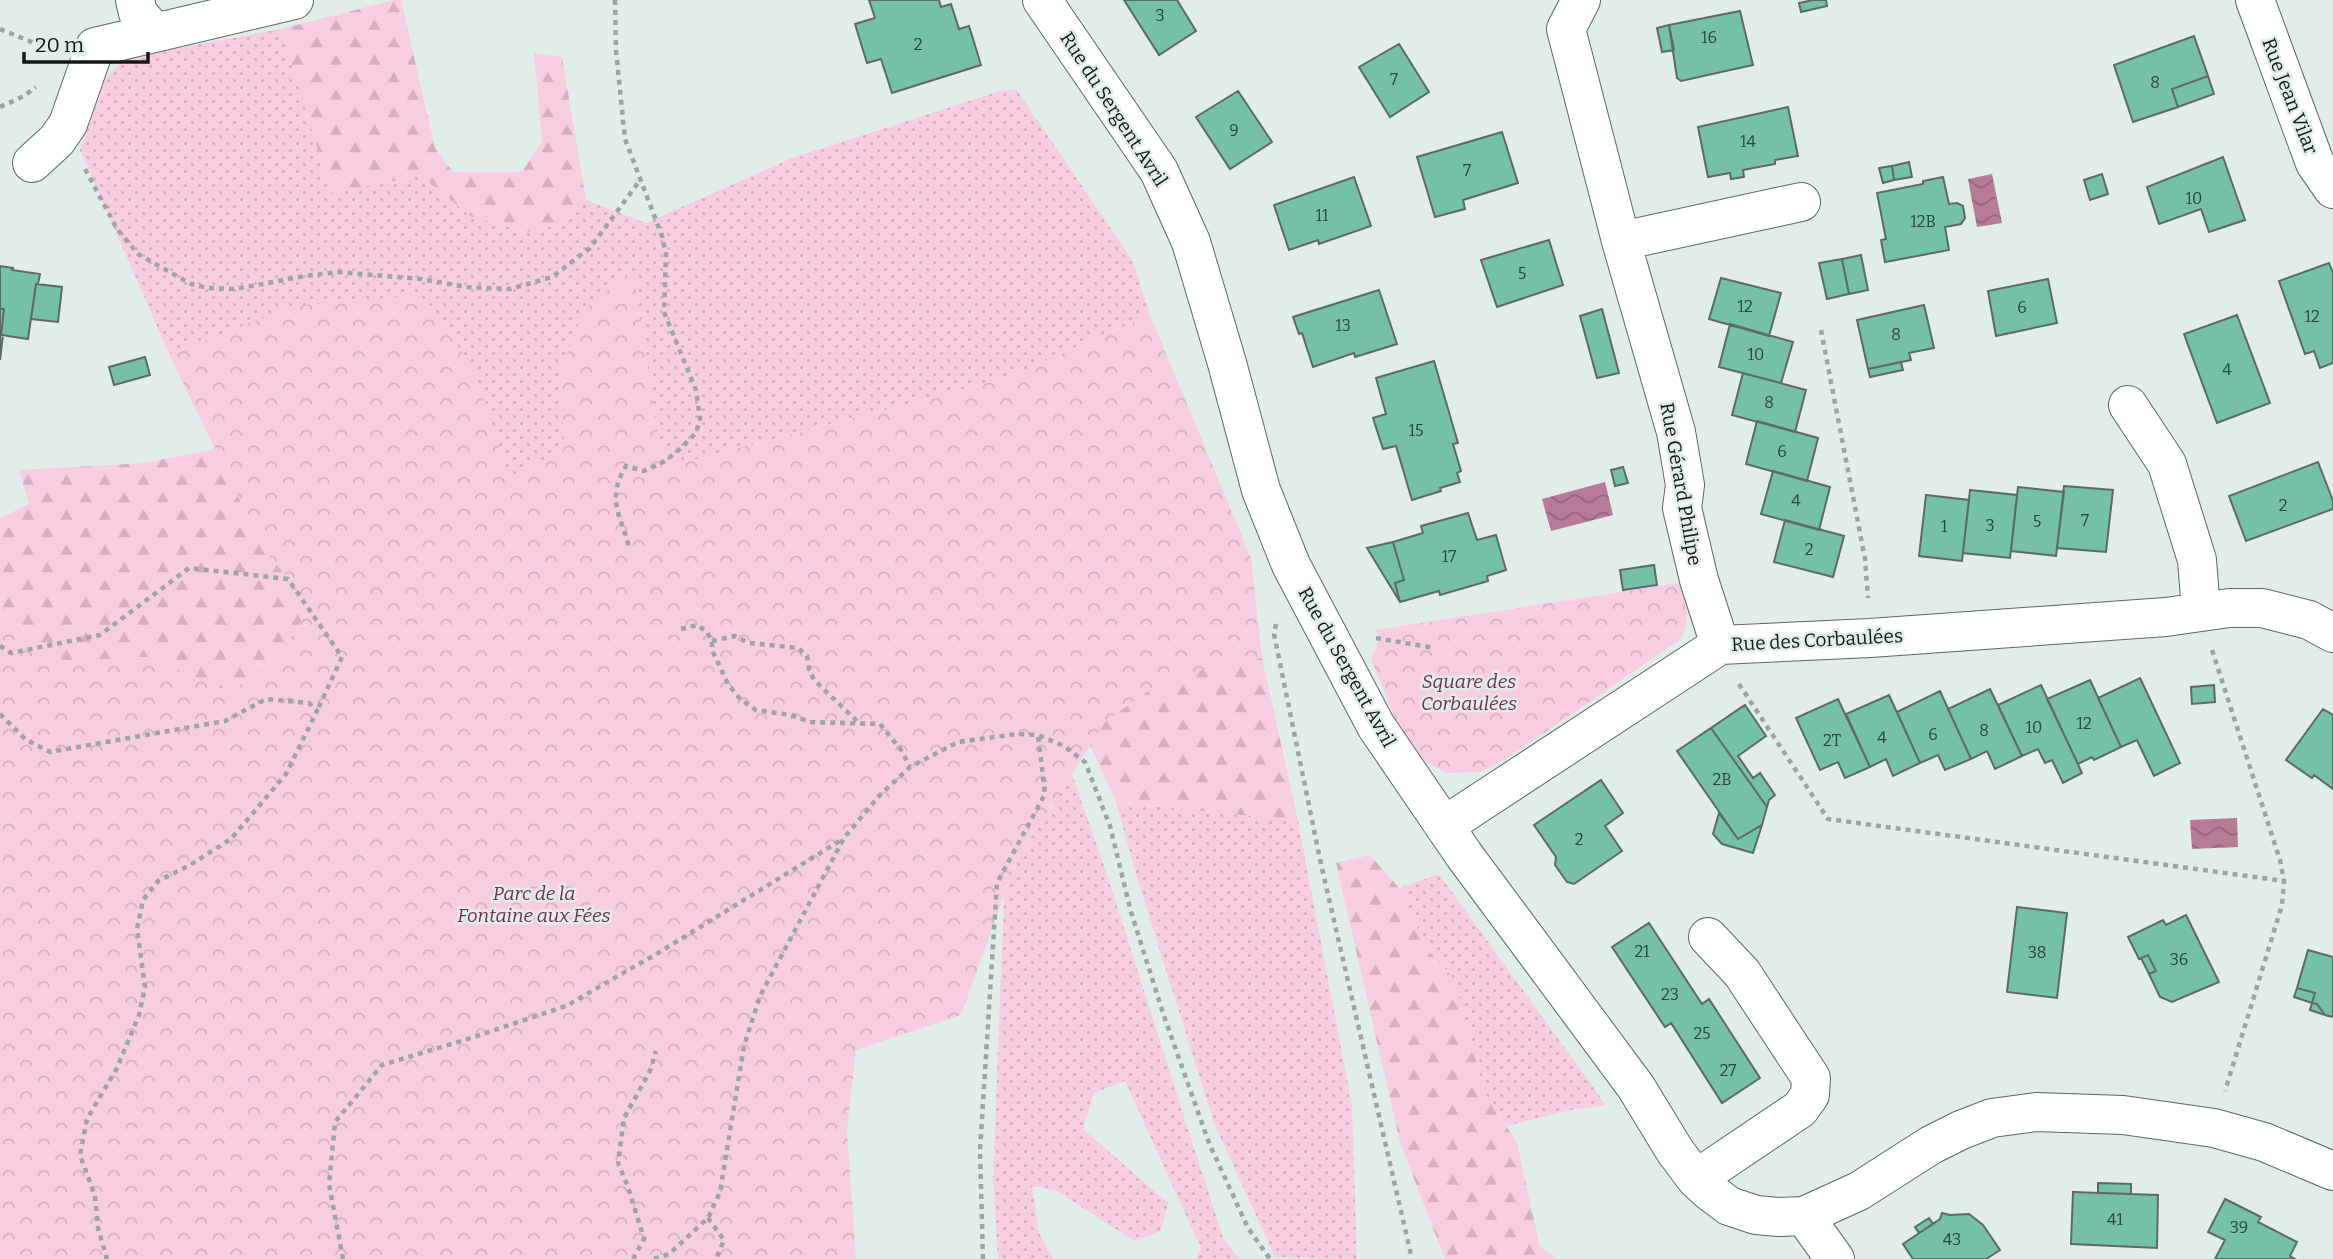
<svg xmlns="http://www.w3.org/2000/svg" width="2333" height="1259" font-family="Bitter,serif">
	<defs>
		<pattern id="grass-dots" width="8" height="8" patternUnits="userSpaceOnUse" patternTransform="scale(1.75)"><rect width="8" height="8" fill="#f9cde1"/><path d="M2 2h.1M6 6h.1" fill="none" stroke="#d5afc0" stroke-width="1.8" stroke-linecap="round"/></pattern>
		<pattern id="forest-firs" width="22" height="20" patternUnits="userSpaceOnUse" patternTransform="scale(1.75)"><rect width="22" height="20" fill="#f9cde1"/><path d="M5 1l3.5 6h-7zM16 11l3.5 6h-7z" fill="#d5afc0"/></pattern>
		<pattern id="park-crowns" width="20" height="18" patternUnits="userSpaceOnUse" patternTransform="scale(1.75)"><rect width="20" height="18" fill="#f9cde1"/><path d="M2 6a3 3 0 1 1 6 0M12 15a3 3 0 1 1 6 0" fill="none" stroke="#d5afc0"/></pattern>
		<pattern id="water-waves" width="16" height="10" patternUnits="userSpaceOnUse" patternTransform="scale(1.75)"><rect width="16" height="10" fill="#b77b98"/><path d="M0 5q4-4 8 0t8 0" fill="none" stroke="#94647b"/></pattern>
	</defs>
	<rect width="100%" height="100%" fill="#e0ede8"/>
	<path fill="url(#grass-dots)" d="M281 29 331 192 421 176 472 217 527 232 566 223 586 200 646 223 792 158 1000 91 1016 89 1133 261 1150 315 1003 379 666 467 656 422 590 480 551 541 498 574 474 611 419 732 302 796 222 882 141 875 140 919 149 983 139 1065 100 1117 91 1156 102 1187 115 1259H48L30 1180 20 1096 0 1076V604L55 662 147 657 230 692 282 654 310 606 264 549 169 354 80 150 106 78 125 58Z
		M1072 774 1107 875 1223 1238 1240 1259H1196L1201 1248 1125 1081 1094 1093 1083 1129 1168 1203 1161 1231 1134 1241 1057 1191 1032 1186 1039 1233 1053 1259H998L993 1178 1004 896 1017 859Z
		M1116 802 1298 821 1352 1106 1357 1259 1275 1257 1214 1123 1135 871Z
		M1439 874 1606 1105 1571 1110 1506 1126 1484 1091 1455 980 1428 950 1399 888Z"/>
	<path fill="url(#forest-firs)" d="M394 0H401L435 148 453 172H522L542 141 534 53 562 57 586 200 566 223 527 232 472 217 421 176 331 193 281 29Z
		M215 449 264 549 310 606 282 654 230 692 147 657 55 662 0 604V518L29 504 19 470 145 463Z
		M1126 545 1262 658 1298 821 1116 802 1080 723Z
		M1370 855 1399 888 1428 950 1455 980 1484 1091 1517 1143 1540 1247 1557 1259H1445L1400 1142 1336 863Z"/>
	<path fill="url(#park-crowns)" d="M633 270 656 422 666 467 1003 379 1150 315 1251 558 1262 658 1168 677 1106 721 1017 859 961 1015 856 1050 847 1130 856 1259H0V604L55 662 147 657 230 692 282 654 310 605 264 549 169 354 295 306 420 295 472 365 509 477 564 450 561 371 584 309Z
		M1679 583C1685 603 1692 619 1681 639L1506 759 1480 772 1447 773 1421 759 1395 718 1371 659 1380 638 1375 630Z"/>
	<path fill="url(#water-waves)" d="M1992 174 2002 223 1977 227 1968 179Z
		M1605 482 1613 515 1551 531 1542 499Z
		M2237 818 2238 847 2192 849 2190 820Z"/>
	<path fill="#74c0a9" stroke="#5f6a66" stroke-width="2" d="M869 0H939L941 7 951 4 959 29 969 26 981 65 892 93 881 59 867 63 855 24 875 18Z
		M1124 0H1177L1196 31 1159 55Z
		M1813 0H1826L1827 6 1801 12 1799 3Z
		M1740 11 1753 65 1681 81 1677 78 1669 25Z
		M1669 25 1674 50 1662 52 1657 28Z
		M2194 36 2208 76 2172 89 2178 107 2133 122 2114 65Z
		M1399 44 1429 92 1390 117 1359 67Z
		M2208 76 2214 94 2178 107 2172 89Z
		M1238 91 1272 142 1230 169 1196 117Z
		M1788 107 1798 156 1775 160V164L1743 170 1744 177 1731 179 1730 173 1708 177 1698 127Z
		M1502 132 1518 183 1463 200 1465 209 1435 217 1417 157Z
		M2223 157 2245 220 2209 232 2201 209 2159 224 2147 187Z
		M1909 162 1912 177 1894 180 1892 166Z
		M1892 166 1894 180 1883 183 1879 168Z
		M2102 174 2108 194 2090 200 2084 180Z
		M1354 177 1371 226 1319 244 1318 240 1289 250 1274 205Z
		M1943 177 1949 204 1957 203 1963 206 1965 218 1961 224 1945 227 1949 250 1885 262 1881 240 1886 239 1877 193 1923 184V181Z
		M1549 240 1563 285 1497 307 1481 260Z
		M1861 255 1868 290 1849 294 1842 259Z
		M1842 259 1849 294 1827 299 1819 263Z
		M2329 263 2333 273V363L2320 368 2314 351 2305 354 2279 281Z
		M0 266 13 268 12 270 40 274 38 284H36L28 339 1 335 4 309H0Z
		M1721 278 1781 293 1769 336 1709 319Z
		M2048 279 2057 323 1996 336 1988 291Z
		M36 284 62 287 58 322 31 319Z
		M1379 290 1397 344 1355 357 1354 353 1313 367 1302 333 1299 334 1293 317Z
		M1924 305 1934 348 1909 353 1911 360 1868 369 1857 320Z
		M0 309H4L1 335H3L0 360Z
		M1602 309 1619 373 1597 378 1580 316Z
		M2237 315 2270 403 2217 423 2184 334Z
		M1730 324 1793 342 1781 383 1719 367Z
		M145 357 150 375 114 385 109 367Z
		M1434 361 1458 443 1453 444 1461 471 1457 473 1460 482 1440 488 1441 491 1412 500 1396 446 1383 449 1373 418 1386 414 1376 378Z
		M1901 362 1903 370 1870 377 1868 369Z
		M1743 373 1806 390 1795 432 1732 415Z
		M1757 421 1818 438 1807 481 1746 464Z
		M2318 462 2333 501V509L2246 541 2229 496Z
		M1623 467 1628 483 1615 486 1611 470Z
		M1773 471 1830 487 1819 530 1761 514Z
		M2064 486 2113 490 2106 552 2057 548Z
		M2018 487 2064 492 2056 556 2011 551Z
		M1970 490 2017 495 2010 558 1963 553Z
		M1926 495 1969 500 1962 561 1919 556Z
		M1468 513 1477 540 1496 535 1506 570 1487 576 1488 581 1440 595 1439 591 1400 602 1395 583 1404 580 1393 542 1423 533 1421 526Z
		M1785 520 1844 536 1833 577 1774 562Z
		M1393 542 1404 580 1395 583 1400 602 1367 548Z
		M1654 565 1657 585 1623 590 1620 570Z
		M2140 678 2180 763 2154 776 2137 740 2121 747 2098 698Z
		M2090 680 2121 747 2094 760 2092 757 2078 764 2047 699Z
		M2041 685 2082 773 2063 783 2052 760 2045 763 2038 749 2022 756 1998 705Z
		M2214 685 2215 702 2192 704 2191 687Z
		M1990 689 2022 756 1995 769 1987 751 1971 759 1948 709Z
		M1940 691 1971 759 1945 770 1938 755 1920 763 1897 712Z
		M1889 695 1920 763 1893 776 1886 759 1870 767 1846 714Z
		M1838 699 1870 767 1845 778 1838 762 1820 770 1796 718Z
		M1745 705 1766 736 1738 756 1753 778 1760 773 1775 795 1769 800 1767 807 1711 728Z
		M2323 709 2333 715V789L2314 775 2312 778 2286 760Z
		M1711 728 1767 807 1762 825 1738 839 1677 751Z
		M1601 780 1623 813 1605 826 1622 851 1574 884 1567 882 1555 865 1556 857 1534 825Z
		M1719 813 1738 839 1762 825 1753 853 1722 844 1713 834Z
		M2017 907 2067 913 2057 998 2007 992Z
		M2186 915 2219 982 2172 1002 2160 997 2149 974 2156 971 2148 955 2139 959 2128 937 2163 920 2166 925Z
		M1649 923 1702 1004 1709 999 1760 1078 1722 1103 1671 1023 1665 1027 1612 947Z
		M2308 950 2333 957V1017L2325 1015 2317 1004 2312 1003 2315 993 2297 988Z
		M2148 955 2156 971 2149 974 2141 958Z
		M2297 988 2315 993 2312 1003 2294 997Z
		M2312 1003 2317 1004 2325 1015 2310 1010Z
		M2098 1183 2131 1184V1194L2098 1193Z
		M2073 1192 2158 1195 2157 1248 2071 1244Z
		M2225 1199 2261 1217 2258 1222 2297 1242 2290 1256 2295 1259H2215L2225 1240 2208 1232Z
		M1942 1213 1950 1215 1969 1214 1983 1225 2000 1250 1986 1259H1913L1903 1244 1940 1219Z
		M1929 1218 1933 1224 1919 1233 1915 1227Z"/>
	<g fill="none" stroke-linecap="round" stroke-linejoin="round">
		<g stroke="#5c6763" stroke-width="40">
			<path id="minor" d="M135 0 138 13 155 33
				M1042 0 1159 171 1191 242 1227 363 1261 490 1291 565 1376 726 1464 855 1636 1087 1675 1151 1696 1179 1709 1191 1729 1206 1756 1215 1779 1217 1804 1216 1859 1191 1931 1145 1961 1130 1992 1118 2036 1112 2123 1115 2214 1128 2264 1142 2333 1171
				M1581 0 1566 29 1621 241 1676 432 1685 485 1682 508 1699 580 1720 645
				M2255 0 2315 163 2333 189
				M32 163 57 140 68 124 95 47 294 0
				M1621 241 1801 202
				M2128 405 2167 464 2197 560 2201 611
				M1444 826 1720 645 1870 638 2166 617 2229 608H2262L2309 620 2333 633
				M1696 1179 1800 1109 1810 1095 1811 1078 1742 973 1708 937
				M1804 1216 1835 1259"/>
		</g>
		<path stroke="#9ba5a1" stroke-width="4.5" stroke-dasharray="5 5" stroke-linecap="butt" d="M615 0 616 51 625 139 662 236 666 254 664 312 696 390 700 419 696 433 680 449 665 461 644 471 626 466C606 499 620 513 629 547
			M0 29 34 43 55 45
			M0 107 24 96 36 87
			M85 169 117 229 138 254 191 284 208 288 235 289 305 276 338 272 421 279 467 287 510 289 552 277 590 248 641 179
			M1821 330 1865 559 1868 598
			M1276 624 1274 634 1321 864 1412 1259
			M681 629 697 625 707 632 712 641V650L728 684 741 700 756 710 791 715 810 722 880 724 901 750 910 767
			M1376 638 1434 648
			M712 641 735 636 749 643 798 648 807 656 809 669 814 680 858 722
			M0 646 11 653 100 635 189 568 288 579 342 657 317 711
			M2212 650 2280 860 2284 881 2282 905 2225 1091
			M1739 684 1828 819 2284 881
			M0 714 25 739 50 752 225 721 266 699 309 703 317 711 286 774 231 839 190 865 158 881 143 900 137 929 145 987 139 1015 117 1068 87 1119 80 1155 95 1196 98 1228 107 1259
			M708 1218 724 1240 716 1259
			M343 1259 329 1184 335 1122 382 1065 471 1038 566 1006 658 953 843 839
			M633 1259 644 1239 628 1187 618 1163 624 1118 650 1071 656 1051
			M654 1259 669 1254 708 1218 720 1192 744 1046 760 996 844 838 879 796 910 767 958 742 1017 734 1038 735 1064 746 1085 762 1110 826 1131 912 1164 1016 1209 1143 1248 1228 1270 1259
			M983 1259 980 1150 997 883 1045 794 1038 735"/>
		<use href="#minor" stroke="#fff" stroke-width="38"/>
	</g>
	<g text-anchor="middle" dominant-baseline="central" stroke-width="5" stroke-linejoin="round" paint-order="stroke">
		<g font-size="16" fill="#2c423c">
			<text x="1160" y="15">3</text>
			<text x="1709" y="37">16</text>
			<text x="918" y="44">2</text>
			<text x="1394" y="79">7</text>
			<text x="2155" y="82">8</text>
			<text x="1234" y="130">9</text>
			<text x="1748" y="141">14</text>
			<text x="1467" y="170">7</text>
			<text x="2194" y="198">10</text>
			<text x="1322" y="215">11</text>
			<text x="1923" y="221">12B</text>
			<text x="1522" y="273">5</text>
			<text x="1745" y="306">12</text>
			<text x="2022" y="307">6</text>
			<text x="2312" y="316">12</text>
			<text x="1343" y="325">13</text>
			<text x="1896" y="334">8</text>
			<text x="1756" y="354">10</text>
			<text x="2227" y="369">4</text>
			<text x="1769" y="402">8</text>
			<text x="1416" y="430">15</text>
			<text x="1782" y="451">6</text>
			<text x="1796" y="500">4</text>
			<text x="2283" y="505">2</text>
			<text x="2085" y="520">7</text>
			<text x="2037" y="521">5</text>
			<text x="1990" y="525">3</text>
			<text x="1944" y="526">1</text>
			<text x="1809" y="549">2</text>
			<text x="1449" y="556">17</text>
			<text x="2084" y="723">12</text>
			<text x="2034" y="727">10</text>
			<text x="1984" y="730">8</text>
			<text x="1933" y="734">6</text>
			<text x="1882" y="737">4</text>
			<text x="1832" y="740">2T</text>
			<text x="1722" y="779">2B</text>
			<text x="1579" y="839">2</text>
			<text x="1642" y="951">21</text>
			<text x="2037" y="952">38</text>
			<text x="2179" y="959">36</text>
			<text x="1670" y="994">23</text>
			<text x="1702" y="1033">25</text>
			<text x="1728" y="1070">27</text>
			<text x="2115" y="1219">41</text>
			<text x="2239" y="1227">39</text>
			<text x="1952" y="1239">43</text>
		</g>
		<g font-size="19" fill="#141817" stroke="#e0ede8">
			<text transform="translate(2290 96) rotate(69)">Rue Jean Vilar</text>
			<text transform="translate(1114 109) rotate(57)">Rue du Sergent Avril</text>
			<text transform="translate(1681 484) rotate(80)">Rue Gérard Philipe</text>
			<text transform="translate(1817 640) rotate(-3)">Rue des Corbaulées</text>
			<text transform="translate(1347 667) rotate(61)">Rue du Sergent Avril</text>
		</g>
		<g font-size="19" font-style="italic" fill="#752c54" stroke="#e0ede8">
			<text x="1469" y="681">Square des<tspan x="1469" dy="22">Corbaulées</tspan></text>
			<text x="534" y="893">Parc de la<tspan x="534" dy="22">Fontaine aux Fées</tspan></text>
		</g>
	</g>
	<path d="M24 52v10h124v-10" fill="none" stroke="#141817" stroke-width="3.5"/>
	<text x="35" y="52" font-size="21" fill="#141817" stroke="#e0ede8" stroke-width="5" paint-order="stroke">20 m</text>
</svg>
